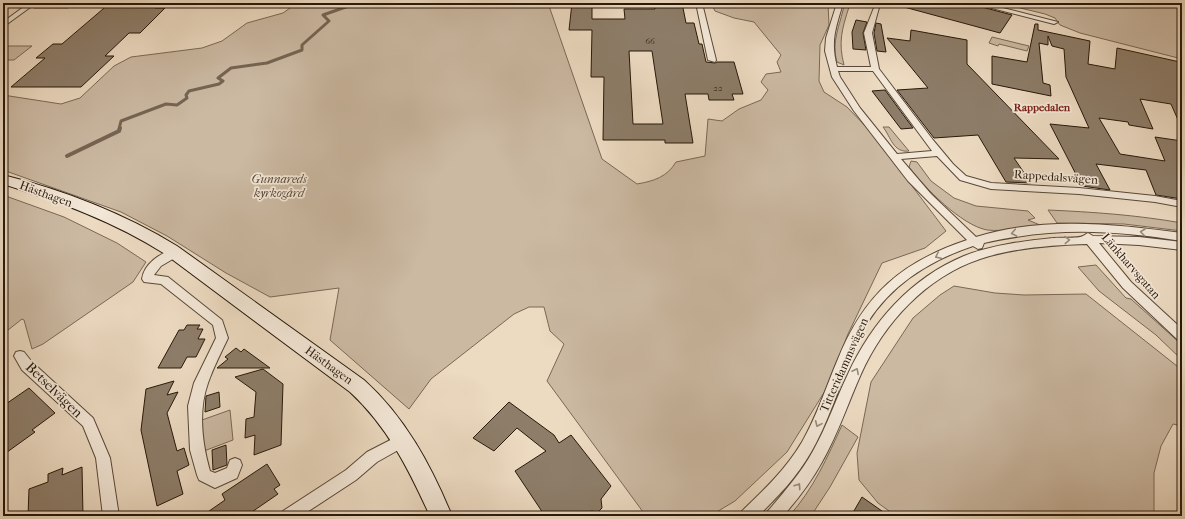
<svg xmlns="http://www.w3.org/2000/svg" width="1185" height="519" font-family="'IM FELL French Canon',serif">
	<rect width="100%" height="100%" fill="#ecdac1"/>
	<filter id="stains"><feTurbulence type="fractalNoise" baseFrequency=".005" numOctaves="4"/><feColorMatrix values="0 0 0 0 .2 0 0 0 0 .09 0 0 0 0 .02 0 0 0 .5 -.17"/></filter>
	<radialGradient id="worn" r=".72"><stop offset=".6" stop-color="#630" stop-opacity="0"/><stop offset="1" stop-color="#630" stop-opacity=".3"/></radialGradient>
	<path fill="#cbb9a2" stroke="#796856" d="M52 3H72L74 4 68 8H34L41 4Z
		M297 3H548L602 159 637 184C654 181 667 177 676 162L705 156 708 119 722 121 739 109 761 100 768 90 761 82 766 74 781 72 777 62 781 55 754 22 734 18 715 11 711 3H828L829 25 820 45 819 81 824 92 847 107 872 133 946 231 925 248 882 263 848 334 825 391 787 452 735 501 710 516H646L547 381 564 344 550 331 544 307H529L514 314 431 379 409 409 330 340 339 288 270 297 226 273 167 236 121 212 3 170V95L61 104 80 98 114 66 131 57 202 48 222 41 247 23 283 13Z
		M1000 3H1182V59L1080 33 1060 25 1055 18 1045 14Z
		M844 6 849 7C842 29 838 42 844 65L837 62C831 42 840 25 844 6Z
		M992 37 1029 46 1027 51 999 44 998 46 989 43Z
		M3 46H32L14 60H3Z
		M883 127H889L909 151C893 153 891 137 883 127Z
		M911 161 917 162 931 181 954 198 976 206 1028 211 1035 218 1028 220 1040 225C1023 227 1004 232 987 230 961 225 925 188 909 167Z
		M3 195 64 217 117 243 146 262 133 282 43 344 32 349 24 320 22 319 3 334Z
		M1048 210C1093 212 1137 215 1182 223V231L1124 224 1057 223Z
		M1096 265 1126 298 1131 299 1182 345V360L1156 335 1099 291 1078 267Z
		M954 286 995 293 1024 295 1086 294 1182 370V426L1173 424 1161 446 1154 473V516H896L878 503 859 480 857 453 871 382 913 318 940 295Z
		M230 410 233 440 204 451 202 420Z
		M842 425 858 437 830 487 811 516H789C813 490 828 456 842 425Z"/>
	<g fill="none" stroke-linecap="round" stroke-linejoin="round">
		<path stroke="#756553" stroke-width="3" d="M119 129 121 121 166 104 177 105 187 98 186 95 189 91 219 84 223 81 218 78 231 68 267 63 302 50V45L329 21 323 15 357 3"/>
		<path stroke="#756553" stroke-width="4" d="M67 156 119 131 120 128"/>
	</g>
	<path fill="#8d7d69" stroke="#27180a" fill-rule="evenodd" d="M110 3H161L155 8H165L140 33H129L105 56H114L81 87H11L45 58H36L53 44H62Z
		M572 3 592 4V19H625L624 9H655L654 3H682L686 23H694L699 44H702L706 62 715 63 717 62H734L743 94H732L734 100H709L708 94H685L693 143H665V140H603L604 77H591L592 30H569ZM629 51H652L663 124H633Z
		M905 3H967L1012 15 1000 33 904 7Z
		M856 20 867 22 863 33 866 50 853 49 852 32Z
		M876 23 881 24 886 52 877 51 874 33Z
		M1035 24H1038V30L1090 41 1088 64 1115 69 1117 48 1180 62 1182 129 1171 104 1140 99 1153 129 1129 125 1128 122 1099 118 1120 154 1165 161 1155 137 1182 141V199L1156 195 1146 170 1096 164 1110 190 1082 186 1050 124 1089 128 1066 77 1064 49 1052 46 1048 36V45L1039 43 1043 83 1050 85 1051 96 992 84V56L1027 62Z
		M911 30 967 40V64L1059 159 1014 158 1031 183 1006 182 978 135 934 138 897 90 928 88 887 38 910 41Z
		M885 90 913 128 901 129 872 91Z
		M187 325H200L197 329H203L198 339H205L196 357H187L181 368H158L179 330H184Z
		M236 348 241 352 244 349 270 368H217L228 359 225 357Z
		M263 369 283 384 281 445 254 455 255 435 245 438 246 419 254 417 256 392 235 377Z
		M174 381 167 395 178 392 167 413 177 451 184 448 189 465 177 471 183 494 157 506 141 430 146 389Z
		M29 388 55 413 32 430 35 432 3 455V406Z
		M219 392 220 407 205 412 206 396Z
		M509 402 554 435 559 443 571 435 611 486 601 499 602 508 598 512 591 511 587 516H545L515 471 546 451 517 428 494 451 473 438Z
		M226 445 227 465 213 470 212 450Z
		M267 464 280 485 274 489 278 494 246 516H202L225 500 222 494Z
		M82 467 83 516H28L29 489 48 482V474L63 468 62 475Z
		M862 497 889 516H851Z"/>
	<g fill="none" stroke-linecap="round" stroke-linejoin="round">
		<g stroke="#584838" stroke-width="2">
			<path id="street" d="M29 3H36L3 27V22Z
				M696 3H702L716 60 715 62 708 60Z
				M837 3H843C836 28 830 40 837 67H871L864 33 875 5 880 4 872 33 879 69 933 140 953 164 966 176 991 183 1079 188 1155 196 1182 201V207L1155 202 1079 194 991 189 960 180 937 156 901 159 931 194 976 237C1043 216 1114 224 1182 233V241C1111 230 1055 227 984 243L982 248 978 249 973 246C925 262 883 290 860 336 843 371 834 409 816 443 802 471 781 494 758 516H739L742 511C764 490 786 469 802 442 817 416 826 387 838 359 864 295 901 262 967 240L908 181 854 111 832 77 825 51 826 38ZM838 71H873L932 151 897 154 860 108 840 77Z
				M972 3H983L1058 22 1054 24Z
				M1088 233 1093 236 1139 237 1182 242V250L1139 245 1099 243 1131 282 1182 329V342L1178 340 1123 288 1087 244C1052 245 1013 248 980 259 926 277 884 323 861 374 848 403 838 434 822 462 811 482 798 499 783 516H765L768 511C784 492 801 473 813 451 827 426 836 399 848 374 872 322 911 278 964 256 992 245 1024 241 1053 238 1060 237 1077 239 1083 236 1085 235 1086 234 1088 233Z
				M174 249 178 250 179 253 178 256 161 266 154 275 168 277 222 320 228 338C221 353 213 368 208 383 198 411 202 443 210 471L215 473 227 468 230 460 235 458 240 460 242 465 237 478 215 488 199 480 197 475 190 450 188 406 194 383 216 338 213 325 161 284 144 282 142 279C144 264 160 253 174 249Z
				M20 351 24 352 32 362 93 418 110 458 119 516H103L96 458 83 426 22 370 14 356 16 352Z
				M404 433 409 434 411 439 409 444 377 462 356 480 301 516H280L283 511 346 470 367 452Z"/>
		</g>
		<g stroke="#27180a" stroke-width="2">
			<path id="secondary" d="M3 175C63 190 123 213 177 246L364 380C405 417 431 465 452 516H430C409 470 388 427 350 392L165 254C115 222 60 202 3 184Z"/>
		</g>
		<use href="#street" fill="#f3e7d7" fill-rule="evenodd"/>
		<use href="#secondary" fill="#f3e7d7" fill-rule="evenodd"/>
	</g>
	<defs><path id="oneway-chevron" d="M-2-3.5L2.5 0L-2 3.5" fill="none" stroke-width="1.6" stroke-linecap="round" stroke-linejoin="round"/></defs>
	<g stroke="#978a7b">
		<use href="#oneway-chevron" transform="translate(1143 232) rotate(-173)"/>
		<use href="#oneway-chevron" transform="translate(1014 233) rotate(169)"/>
		<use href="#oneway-chevron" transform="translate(1067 240) rotate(-3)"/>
		<use href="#oneway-chevron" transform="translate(938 256) rotate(154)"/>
		<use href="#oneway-chevron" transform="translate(856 371) rotate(-63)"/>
		<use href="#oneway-chevron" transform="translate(818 424) rotate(114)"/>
		<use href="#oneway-chevron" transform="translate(798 486) rotate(-56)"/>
	</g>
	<g text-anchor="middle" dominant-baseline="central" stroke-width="3.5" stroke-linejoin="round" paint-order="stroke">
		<g font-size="9" fill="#403122">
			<text x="650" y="41">66</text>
			<text x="718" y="88">22</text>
		</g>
		<g font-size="11" font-weight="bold" fill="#7a1f14" stroke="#f3e7d7">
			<text x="1042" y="107">Rappedalen</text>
		</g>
		<g font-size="12" fill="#27180a" stroke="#f3e7d7">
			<text transform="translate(1056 177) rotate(4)">Rappedalsvägen</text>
			<text transform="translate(46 194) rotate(20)">Hästhagen</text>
			<text transform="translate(1131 266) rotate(49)">Länkharvsgatan</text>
			<text transform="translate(329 365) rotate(36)">Hästhagen</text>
			<text transform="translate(844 365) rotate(-66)">Titteridammsvägen</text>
		</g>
		<g font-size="12" font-style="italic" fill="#584838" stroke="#f3e7d7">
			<text x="279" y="179">Gunnareds<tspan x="279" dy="14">kyrkogård</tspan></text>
		</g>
		<g font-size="14" fill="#27180a" stroke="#f3e7d7">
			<text transform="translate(54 390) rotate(44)">Betselvägen</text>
		</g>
	</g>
	<rect width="1185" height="519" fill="none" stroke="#ecdac1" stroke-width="16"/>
	<rect x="4" y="4" width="1177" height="511" fill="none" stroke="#27180a" stroke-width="2"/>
	<rect x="8" y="8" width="1169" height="503" fill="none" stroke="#27180a"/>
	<rect width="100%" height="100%" filter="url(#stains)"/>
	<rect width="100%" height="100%" fill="url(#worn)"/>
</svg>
